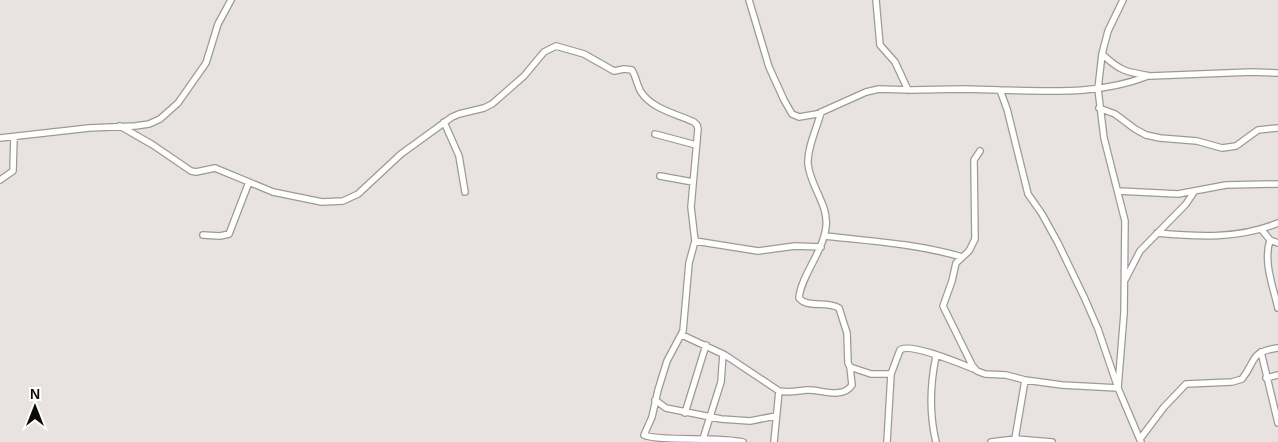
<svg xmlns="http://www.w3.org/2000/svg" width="1278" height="442" font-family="Helvetica,sans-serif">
	<rect width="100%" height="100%" fill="#e8e3e0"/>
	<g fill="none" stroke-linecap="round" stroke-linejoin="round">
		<g stroke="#9e9996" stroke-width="8">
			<path id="minor" d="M749 0 769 67 784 100 792 114 799 117 817 114 866 92 879 89 911 90 963 89 1000 90 1007 109 1028 194 1042 214 1058 243 1085 299 1098 329 1118 388 1141 442
				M876 0 880 45 895 62 908 90
				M1102 54C1120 71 1126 72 1150 76L1252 72 1278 73
				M1000 90C1051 91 1099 95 1148 76
				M1099 108 1115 114 1135 129 1146 135 1160 138 1197 141 1222 148 1236 146 1258 130 1278 128
				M821 112C817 128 807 148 808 164 810 186 829 205 826 227 823 252 801 276 799 298 808 309 827 300 839 308L847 333 848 363 850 367 871 374H891L900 350C910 342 961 364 974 369
				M444 122 459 156 465 192
				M120 126 153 145 191 171 196 172 215 168 273 192 322 202 343 201 358 194 401 154 452 117 459 114 484 108 492 104 524 76 544 52 556 46 584 54 614 71 624 69 632 70C636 77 637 85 641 92 652 109 677 114 694 122L697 125 698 129 691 207 695 241 689 263 683 331 667 361 658 390 652 417 644 435C658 442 720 436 743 442
				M655 134 696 145
				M0 138 89 128 135 126 149 124 160 119 178 103 206 63 218 24 231 0
				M980 151 974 160 975 239 969 251 956 263 952 281 943 306 972 365 977 371 985 374 1006 375 1025 380 1062 385 1118 388 1124 313 1125 221 1104 138 1098 89 1102 54 1108 31 1123 0
				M660 176 693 182
				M0 180 13 171 14 137
				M1118 191 1178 194 1226 185 1278 184
				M1262 230 1270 240 1278 243
				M1157 233C1199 237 1239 239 1278 223
				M203 235 220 236 229 234 249 182
				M825 236C871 241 917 244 962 257
				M1270 240C1263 262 1273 286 1278 308
				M695 241 758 251 795 246 821 247
				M1125 280 1140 251 1186 204 1194 192
				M682 335 725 355 779 391C789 393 797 391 807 390 820 389 842 400 852 385L850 367
				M1261 352 1278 423
				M936 356C930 385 929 413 936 442
				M1266 378 1278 375
				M655 400 666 408 721 419 750 421 776 416
				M685 413 706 345
				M1015 439 1025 380
				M1140 439 1164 407 1186 384 1232 382 1242 379C1257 360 1249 352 1278 348
				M702 442 721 382 723 354
				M774 442 779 391
				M887 442 891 374
				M991 442 1015 439 1052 442"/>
		</g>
		<use href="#minor" stroke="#fff" stroke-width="5.5"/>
	</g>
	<g transform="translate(35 407)" stroke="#ffffff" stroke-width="4" paint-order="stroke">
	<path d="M0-4L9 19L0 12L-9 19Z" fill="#0d0b0a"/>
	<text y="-8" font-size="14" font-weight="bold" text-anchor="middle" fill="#0d0b0a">N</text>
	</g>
</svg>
